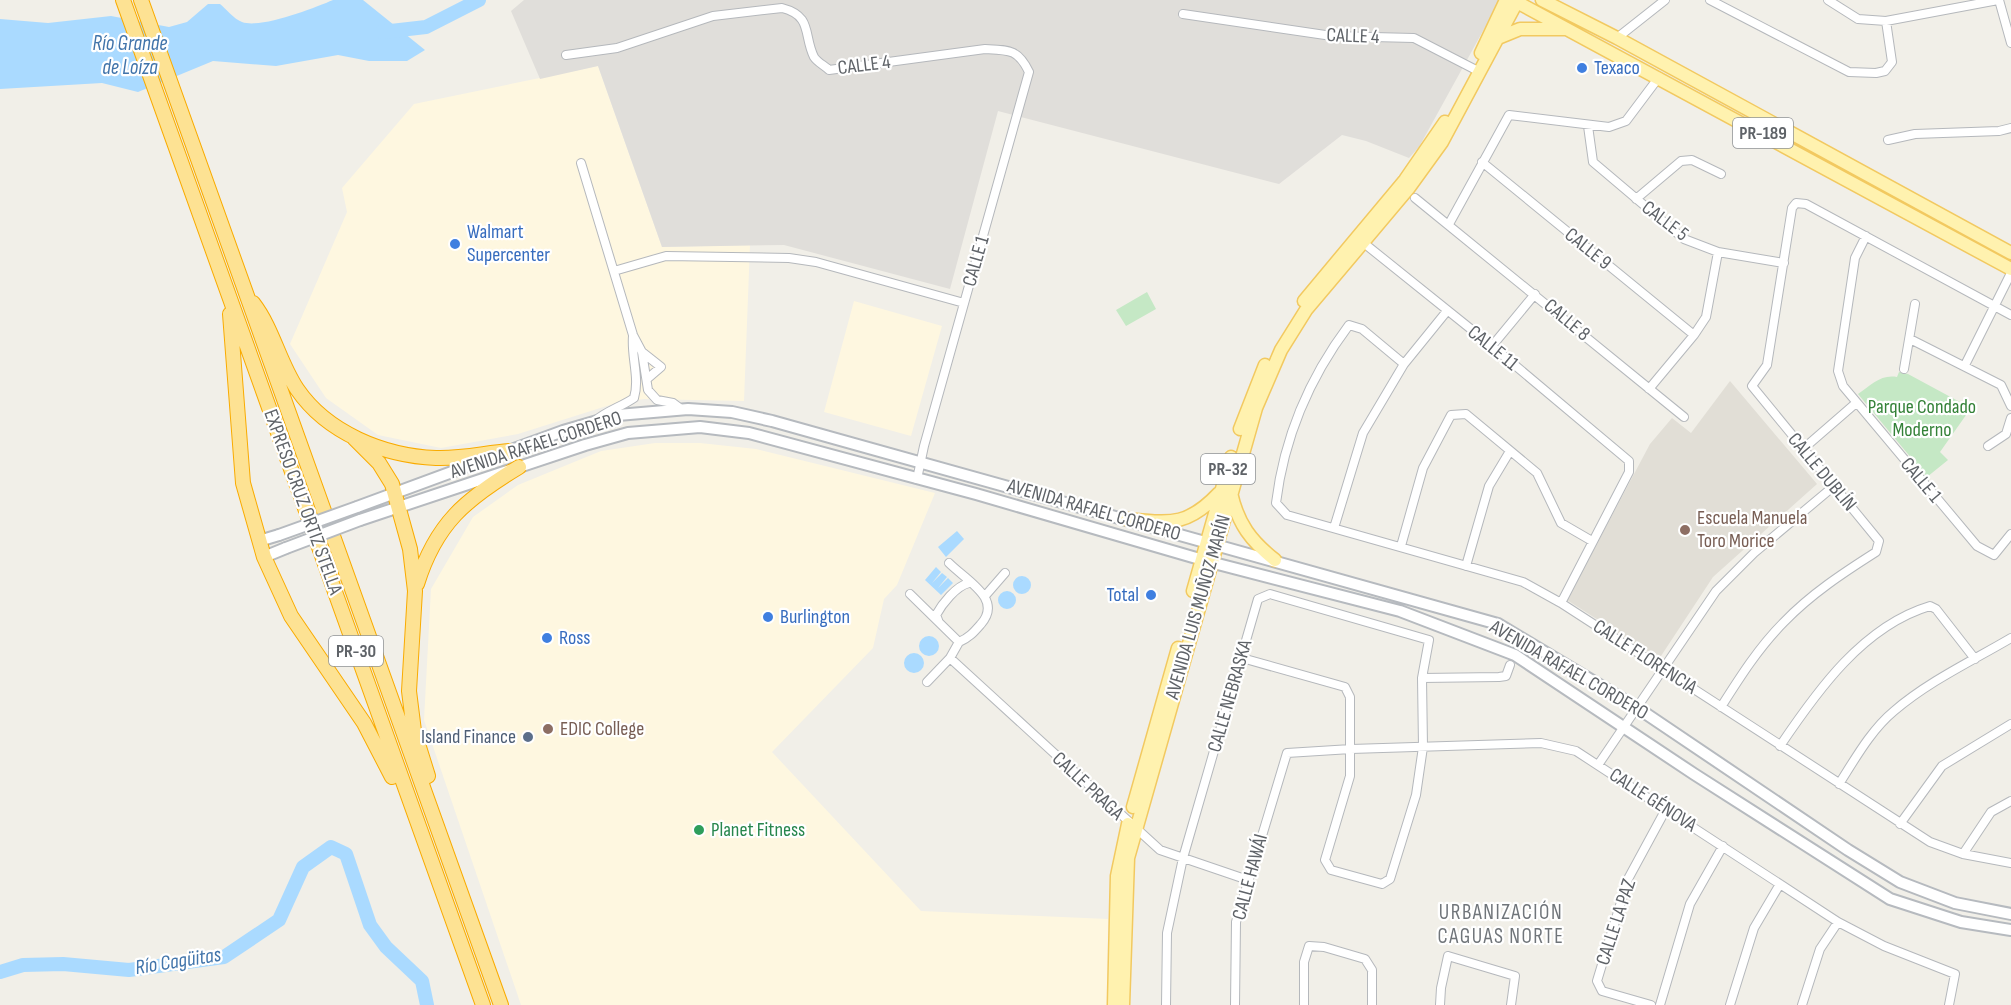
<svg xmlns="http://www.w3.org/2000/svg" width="2011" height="1005" font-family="'Sofia Sans Condensed',sans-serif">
	<rect width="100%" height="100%" fill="#f1efe8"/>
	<path fill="#fef7e0" d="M598 66 662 247 750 245 744 401 644 399 613 404 518 434 441 448 378 435 326 398 290 344 347 212 342 188 414 104Z
		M854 301 942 326 911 436 824 412Z
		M655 443H700L756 449 935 493 897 585 884 599 873 648 772 752 921 911 1108 919 1107 1005H521L424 720 431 589 473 517 518 485 601 451Z"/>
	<path fill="#e0deda" d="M524 0H1500L1419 147 1409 158 1366 141 1342 135 1279 184 998 111 950 289 784 245 662 247 598 66 540 79 511 11Z"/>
	<path fill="#e1ded6" d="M1730 381 1817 484 1713 577 1659 659 1567 600 1650 444 1672 418 1691 433Z"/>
	<path fill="#c5e8c5" d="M1147 292 1156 309 1126 326 1116 310Z
		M1899 372 1908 374 1971 408 1940 452 1948 460 1927 477 1858 394C1871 385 1881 374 1897 377Z"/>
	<path fill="#aadaff" d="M333 0H363L425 50 407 61H369L338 55 276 66 213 61 138 92 102 83 0 89V19L48 23 111 16 169 27 187 22 208 4H220C226 9 234 19 242 22 261 29 314 8 333 0Z
		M957 531 964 539 946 557 938 547Z
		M936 567 941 572 932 583 942 573 947 577 938 588 948 578 953 583 941 595 925 580Z
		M1013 585a9 9 0 1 1 18 0a9 9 0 1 1-18 0Z
		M998 600a9 9 0 1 1 18 0a9 9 0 1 1-18 0Z
		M919 646a10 10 0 1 1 20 0a10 10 0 1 1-20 0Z
		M904 663a10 10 0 1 1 20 0a10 10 0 1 1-20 0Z"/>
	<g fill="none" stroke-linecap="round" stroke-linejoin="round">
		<path stroke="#aadaff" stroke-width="14" d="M382 32 426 27 479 0
			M0 972 23 965 63 964 129 970 224 957 279 920 303 867 331 847 346 854 370 925 386 947 422 981 427 1005"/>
		<g stroke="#b5b8bc" stroke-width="10">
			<path id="street" d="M1710 0 1849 72 1876 73 1885 71 1892 62 1886 21
				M1828 0 1858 19 1886 21 1998 0
				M1999 0 2011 43
				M1183 14 1332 36 1414 38 1480 72
				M1617 38 1665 0
				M566 55 617 48 713 16 782 8C813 16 803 35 814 57 817 62 825 66 829 70L985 49C1009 50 1018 49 1029 72L924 446 917 479
				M1588 126 1593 162 1684 239 1718 252 1784 263
				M1888 140 1915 134 1999 131 2011 128
				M1482 162 1694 335
				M581 163 633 335 642 352 648 390 657 400 673 403 681 409
				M1415 198 1684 417
				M1636 199 1681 161 1692 160 1721 174
				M1449 224 1509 115 1609 127 1626 121 1659 77
				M1866 236 1855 258 1838 371 1843 386 1977 546 1994 555 2011 534
				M1360 240 1492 346 1629 461V472L1561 603
				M614 271 666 256 789 258 816 262 964 303
				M1910 339 2001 385 2011 406
				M1492 346 1535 294
				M642 352 661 367 647 379
				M1404 364 1362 329 1349 325C1310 377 1284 438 1276 503L1287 515 1523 582 1561 603 1930 842 1963 854 2011 863
				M1965 365 2011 273
				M1904 369 1915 304
				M1649 389 1694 335 1706 317 1718 252
				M595 421C606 411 621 407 634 398 640 378 631 357 633 336
				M1988 446 2006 434 2011 418
				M1803 449 1856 403
				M1334 528 1363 433 1404 364 1447 311
				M1401 546 1423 468 1451 415 1466 414 1537 473 1561 523 1592 541
				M1466 566 1489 486 1510 451
				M910 594 959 642
				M985 596 1005 573
				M938 620 936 615C942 604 956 586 969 583
				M950 658 1160 850 1248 880
				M1422 678 1499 677 1506 676 1510 665
				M927 682 950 658 959 642C969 638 974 632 981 624 1003 599 967 581 949 563
				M1721 707C1740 677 1759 647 1784 622 1811 594 1843 573 1876 552L1879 541 1752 386 1767 365 1792 208 1796 203 1806 204 2011 315
				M1780 746C1817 691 1863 626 1930 606L1936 609 1975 659
				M1598 765 1716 591 1754 553 1834 486
				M1839 784C1855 759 1871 730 1894 711 1929 681 1972 661 2011 638
				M1900 824 1942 766 2011 724
				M1963 854 1991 812 2011 801
				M1166 1005 1167 933 1183 858 1258 599 1270 594 1429 640 1422 678 1423 747 1416 795 1390 879 1382 884 1331 870 1325 860 1350 776V697L1345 687 1242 658
				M1235 1005 1236 922 1287 753 1351 749 1541 743 1576 751 1838 922 1884 946 1955 974 1949 1005
				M1304 1005V962L1309 946 1324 947 1365 959 1372 970V1005
				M1440 1005 1441 988 1448 956 1515 976 1511 1005
				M1651 1005 1602 991 1597 981 1628 879 1666 809
				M1660 1005 1690 904 1723 846
				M1730 1005 1754 928 1780 884
				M1802 1005 1820 949 1838 922"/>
		</g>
		<g stroke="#b6babf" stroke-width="14">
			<path id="secondary" d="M357 507 563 431 618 415 688 409 732 412 772 421 1498 624 1636 707 1848 850 1900 882 1955 903 2011 914
				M360 520 585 445 628 433 700 427 749 433 976 494 1210 562 1400 611 1515 655 1694 774 1890 899 1961 922 2011 930
				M259 541 279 535
				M264 557 286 548"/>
		</g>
		<g stroke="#f2c960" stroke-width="15">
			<path id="primary" d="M1513 0 2011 269
				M1542 0 1617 38 2011 253
				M1498 38 1520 29H1564
				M1481 53 1506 0
				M1304 301 1405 180 1445 122
				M1240 429 1265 365
				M1231 493C1238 524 1251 541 1275 560
				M1126 519C1170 523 1187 527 1219 493
				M1193 591 1231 457
				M1133 807 1178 648
				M1114 1005 1117 876 1128 824
				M1123 1005 1128 858 1256 408 1281 350 1306 310 1408 189 1442 142 1518 0"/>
		</g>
		<g stroke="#f9ab00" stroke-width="16">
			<path id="highway" d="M123 0 483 1005
				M141 0 501 1005
				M253 303C273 329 279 362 297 389 327 433 384 456 436 458 461 459 485 453 509 451
				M230 314 243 483 264 557 291 616 364 723 392 777
				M354 438 379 463 392 484 410 549 415 591 409 691 414 731 428 776
				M417 584C436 523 466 499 519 467"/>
		</g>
		<use href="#street" stroke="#fff" stroke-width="8"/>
		<use href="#secondary" stroke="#fff" stroke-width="10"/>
		<use href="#primary" stroke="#fff2af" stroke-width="12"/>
		<use href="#highway" stroke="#fde293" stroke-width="14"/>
		<g stroke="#b6babf" stroke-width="14" stroke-linecap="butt">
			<path id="secondary-bridge" d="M279 535 357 507
				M286 548 360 520"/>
		</g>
		<use href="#secondary-bridge" stroke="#fff" stroke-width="10"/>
	</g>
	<g fill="#3f7fe0" stroke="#fff" stroke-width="2">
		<circle cx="1582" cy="68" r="6"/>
		<circle cx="455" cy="244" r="6"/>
		<circle cx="1151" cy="595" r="6"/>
		<circle cx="768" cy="617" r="6"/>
		<circle cx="547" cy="638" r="6"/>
	</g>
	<g fill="#8d6e63" stroke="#fff" stroke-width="2">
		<circle cx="1685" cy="530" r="6"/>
		<circle cx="548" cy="729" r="6"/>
	</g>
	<circle fill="#5c6f8a" stroke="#fff" stroke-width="2" cx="528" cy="737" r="6"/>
	<circle fill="#2e9e5b" stroke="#fff" stroke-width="2" cx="699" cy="830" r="6"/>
	<g text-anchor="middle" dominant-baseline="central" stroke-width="4.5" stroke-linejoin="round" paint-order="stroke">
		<g fill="#fff" stroke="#8f9295" stroke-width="1.5">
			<rect x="1733" y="118" width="60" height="30" rx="4.5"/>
			<rect x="1201" y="454" width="54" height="30" rx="4.5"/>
			<rect x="329" y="636" width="54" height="30" rx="4.5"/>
		</g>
		<g font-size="18" font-weight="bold" fill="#5f6368">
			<text x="1763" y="133">PR-189</text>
			<text x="1228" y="469">PR-32</text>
			<text x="356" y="651">PR-30</text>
		</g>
		<g font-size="20" fill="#5f6368" stroke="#fff">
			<text transform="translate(1353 36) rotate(2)">CALLE 4</text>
			<text transform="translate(864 65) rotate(-7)">CALLE 4</text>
			<text transform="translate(1665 221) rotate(37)">CALLE 5</text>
			<text transform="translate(1588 249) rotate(39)">CALLE 9</text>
			<text transform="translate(976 261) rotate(-74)">CALLE 1</text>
			<text transform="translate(1567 320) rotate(40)">CALLE 8</text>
			<text transform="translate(1493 348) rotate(39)">CALLE 11</text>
			<text transform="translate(536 445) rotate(-18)">AVENIDA RAFAEL CORDERO</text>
			<text transform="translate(1822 472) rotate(50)">CALLE DUBLÍN</text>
			<text transform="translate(1921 480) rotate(50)">CALLE 1</text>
			<text transform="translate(303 502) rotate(70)">EXPRESO CRUZ ORTIZ STELLA</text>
			<text transform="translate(1094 510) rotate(16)">AVENIDA RAFAEL CORDERO</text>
			<text transform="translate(1198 607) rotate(-74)">AVENIDA LUIS MUÑOZ MARÍN</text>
			<text transform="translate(1645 657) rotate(33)">CALLE FLORENCIA</text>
			<text transform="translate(1569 670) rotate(30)">AVENIDA RAFAEL CORDERO</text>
			<text transform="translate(1230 696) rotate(-74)">CALLE NEBRASKA</text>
			<text transform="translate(1088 786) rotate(43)">CALLE PRAGA</text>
			<text transform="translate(1653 800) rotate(33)">CALLE GÉNOVA</text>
			<text transform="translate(1250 877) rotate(-75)">CALLE HAWÁI</text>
			<text transform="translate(1616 922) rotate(-72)">CALLE LA PAZ</text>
		</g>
		<g font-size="20" fill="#366cbe" stroke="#fff" text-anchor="start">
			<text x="1594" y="68">Texaco</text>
			<text x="467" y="232">Walmart<tspan x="467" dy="23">Supercenter</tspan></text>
			<text x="1139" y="595" text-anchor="end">Total</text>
			<text x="780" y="617">Burlington</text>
			<text x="559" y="638">Ross</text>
		</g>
		<g font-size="20" fill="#348238" stroke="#fff">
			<text x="1922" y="407">Parque Condado<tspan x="1922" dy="23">Moderno</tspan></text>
		</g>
		<g font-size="20" fill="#785e54" stroke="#fff" text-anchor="start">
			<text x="1697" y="518">Escuela Manuela<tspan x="1697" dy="23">Toro Morice</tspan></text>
			<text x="560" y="729">EDIC College</text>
		</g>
		<g font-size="20" fill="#4e5e75" stroke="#fff" text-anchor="end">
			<text x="516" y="737">Island Finance</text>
		</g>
		<g font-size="20" fill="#27864d" stroke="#fff" text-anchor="start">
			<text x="711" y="830">Planet Fitness</text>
		</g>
		<g font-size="21" font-style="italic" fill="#4174aa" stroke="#fff">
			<text x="130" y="43">Río Grande<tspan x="130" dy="24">de Loíza</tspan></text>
			<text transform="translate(178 961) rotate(-9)">Río Cagüitas</text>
		</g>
		<g font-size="21" letter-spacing="1.5" fill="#70757a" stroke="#fff">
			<text x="1501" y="912">URBANIZACIÓN<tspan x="1501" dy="24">CAGUAS NORTE</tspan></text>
		</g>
	</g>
</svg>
